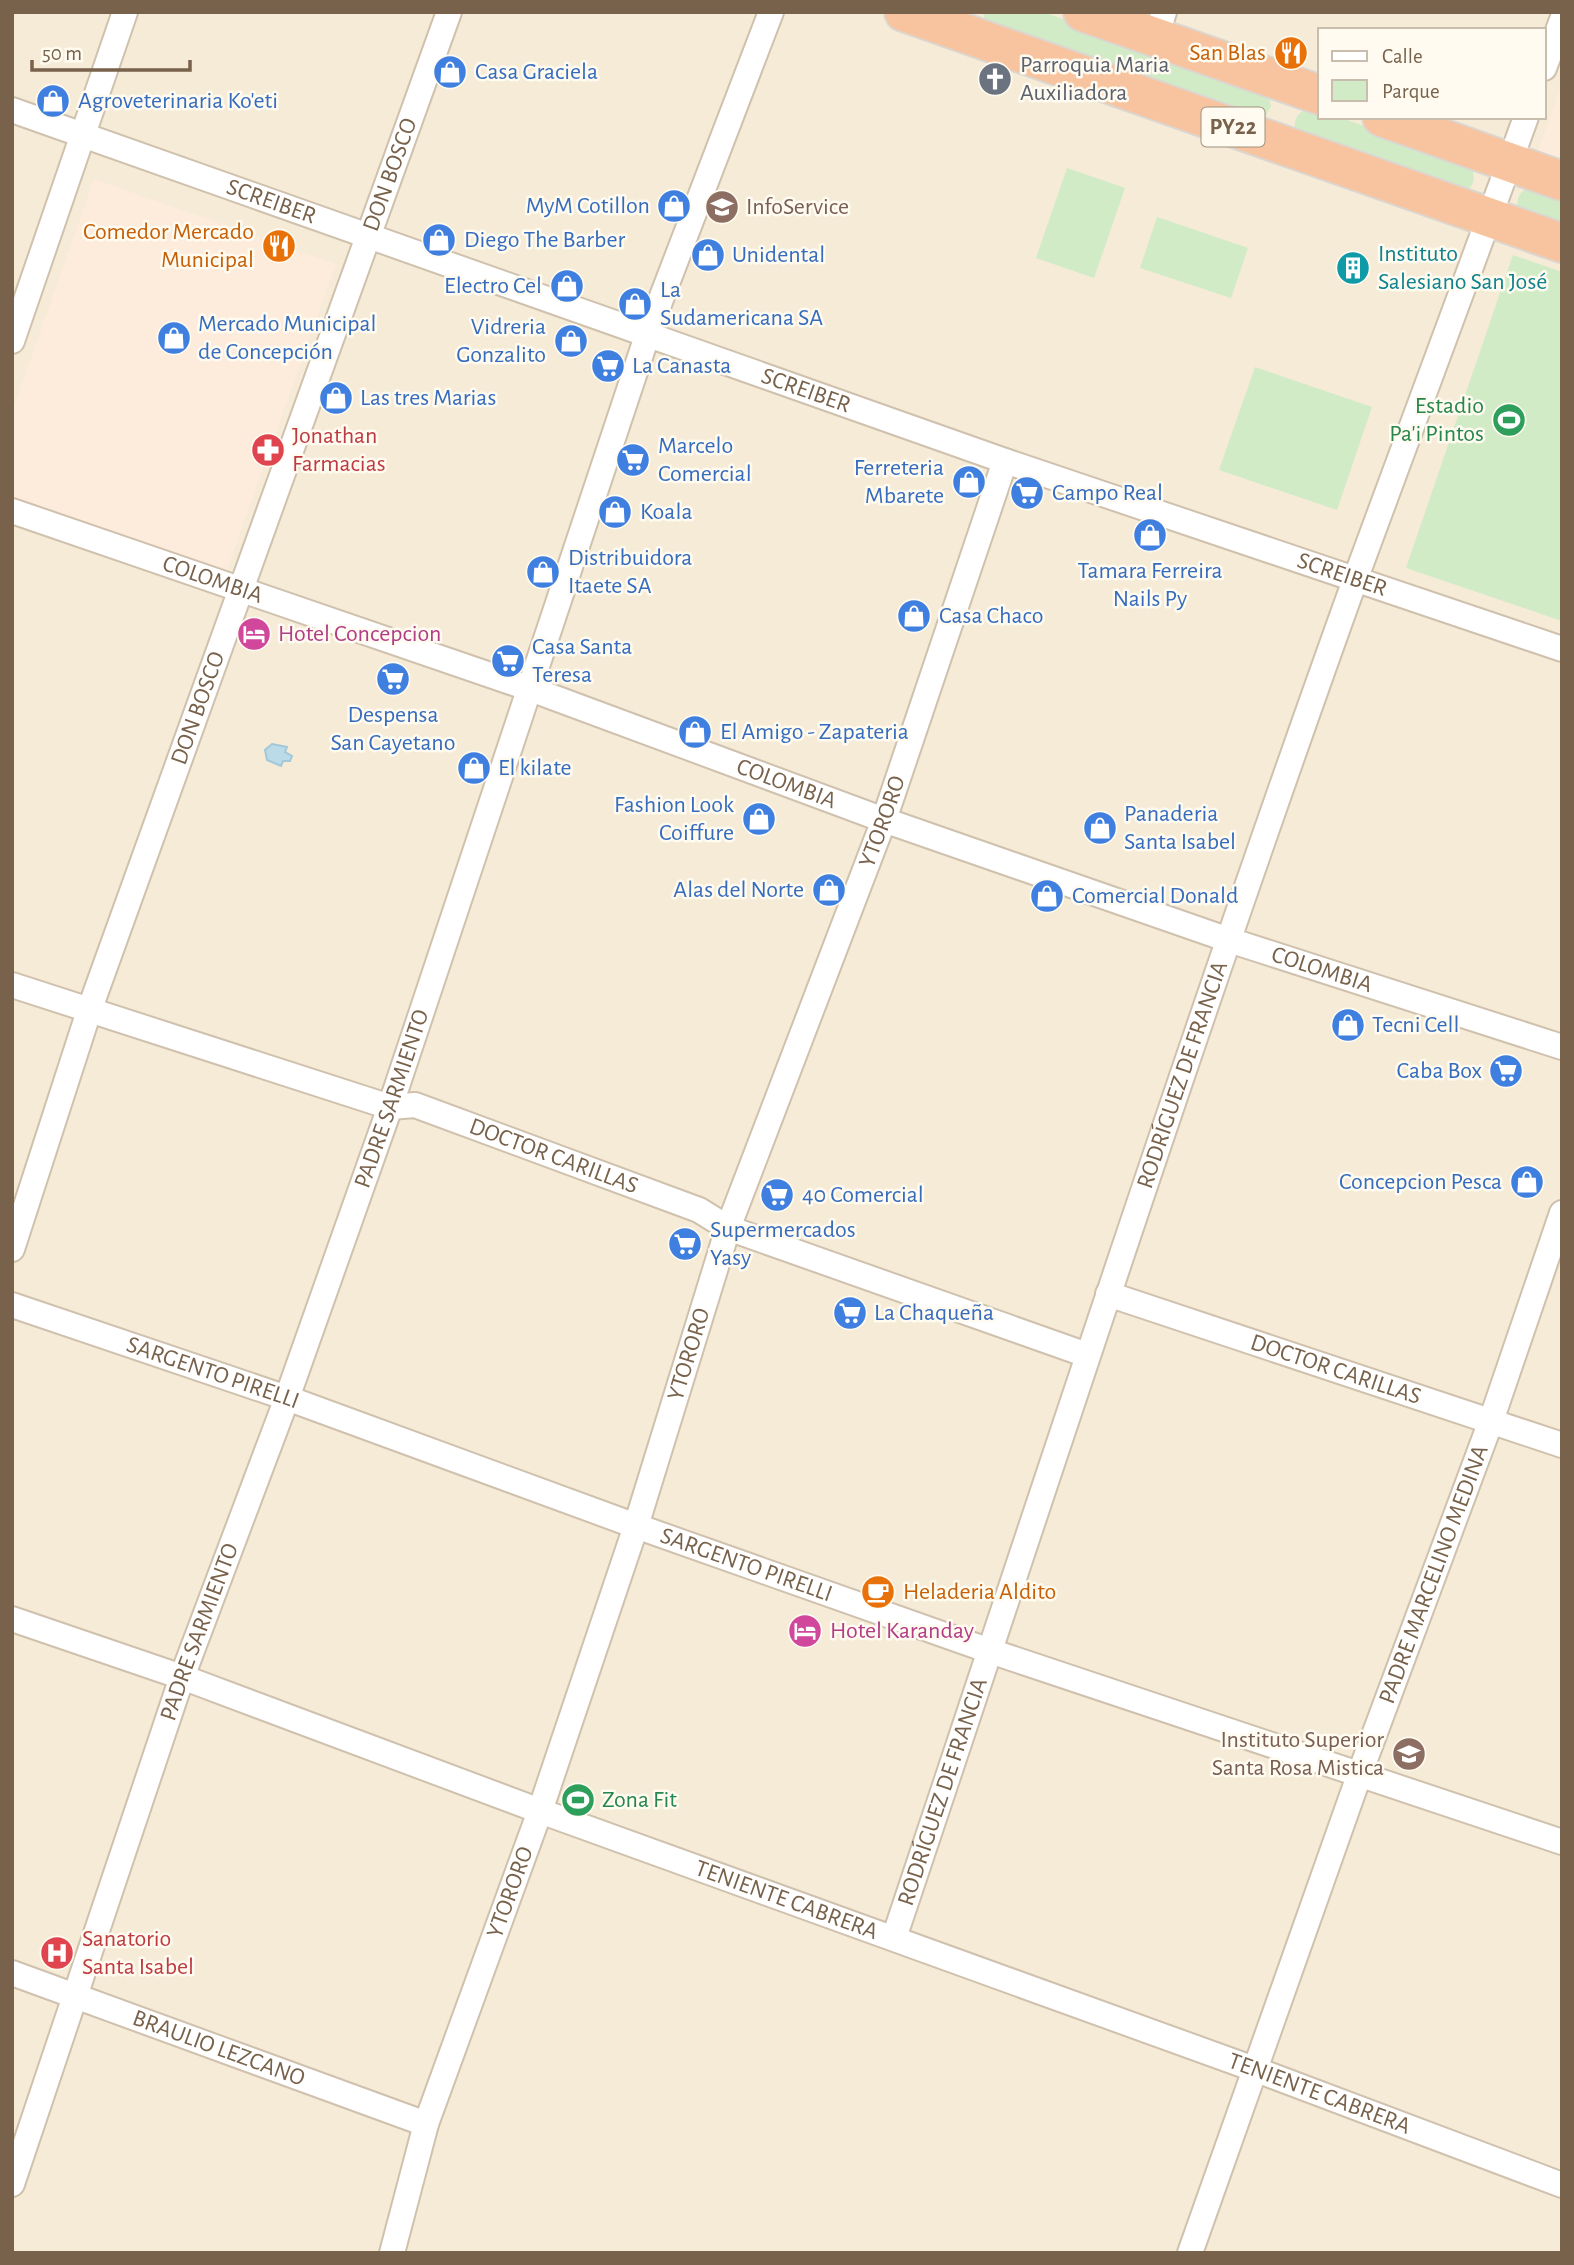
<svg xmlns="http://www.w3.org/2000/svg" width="1574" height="2265" font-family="'Alegreya Sans',sans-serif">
	<rect width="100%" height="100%" fill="#fdf8e9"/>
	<path fill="#f5ebd7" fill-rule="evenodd" d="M12 12H1562V2253H12ZM1320 30H1544V117H1320Z"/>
	<path fill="#fdebdc" d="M1562 84V163L1538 153V151Z
		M94 179 336 264 225 575 12 500V412Z"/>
	<path fill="#d0ebc6" d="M984 12H1043L1267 91 1271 106 1264 119 984 20Z
		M1310 107 1320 111V117H1339L1470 164C1475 175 1476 182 1467 191L1295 131C1293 118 1299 112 1310 107Z
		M1067 168 1125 188 1094 278 1036 258Z
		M1534 185 1562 195V230L1518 208C1516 195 1522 190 1534 185Z
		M1157 217 1248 248 1231 298 1140 268Z
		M1513 255 1562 272V621L1406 568Z
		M1255 367 1372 407 1337 510 1219 470Z"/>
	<path fill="#bcdbe8" stroke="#a2c8da" stroke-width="2" d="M272 744 287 747 285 752 292 756 290 761H283L281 766 267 760 265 750Z"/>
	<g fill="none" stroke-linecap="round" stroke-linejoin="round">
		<g stroke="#cfc1ad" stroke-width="28">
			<g id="street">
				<path d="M1156 38 1164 12"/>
				<path d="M1544 68 1562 20"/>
				<path id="s1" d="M12 110 1005 461 1562 649"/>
				<path d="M12 341 125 12"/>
				<path id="s2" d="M12 511 528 688 884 820 1229 940 1562 1047"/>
				<path id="s3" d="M12 985 390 1107 415 1105 699 1210 728 1228 1087 1355"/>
				<path id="s4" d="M12 1249 89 1011 449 12"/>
				<path id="s5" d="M1108 1294 1562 1445"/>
				<path id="s6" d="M12 1305 287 1398 636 1526 990 1651 1562 1842"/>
				<path id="s7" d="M12 1619 182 1677 540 1811 1254 2069 1562 2185"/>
				<path id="s8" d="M894 1938C1046 1485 1193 1030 1355 580 1411 426 1470 272 1526 117"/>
				<path id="s9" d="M12 1973 426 2124"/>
				<path id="s10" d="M12 2184 182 1677 287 1398 390 1107 648 333 771 12"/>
				<path id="s11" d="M392 2253 426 2124 540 1811 636 1526 728 1228 884 820 1005 461"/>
				<path id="s12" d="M1190 2253 1360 1773 1491 1421 1562 1213"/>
			</g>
		</g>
		<g stroke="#dcd6d0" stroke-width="42">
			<path id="highway" d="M904 12 1562 243
				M1083 12 1320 95
				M1382 117 1562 181"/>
		</g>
		<use href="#street" stroke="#fff" stroke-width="24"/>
		<use href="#highway" stroke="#f8c49f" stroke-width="38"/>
	</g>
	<defs>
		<g id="restaurant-disc" transform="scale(1.75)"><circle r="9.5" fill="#e8710a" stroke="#fffbf0"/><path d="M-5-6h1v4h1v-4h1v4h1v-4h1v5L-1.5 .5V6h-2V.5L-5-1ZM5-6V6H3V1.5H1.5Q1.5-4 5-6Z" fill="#fff"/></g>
		<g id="shop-disc" transform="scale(1.75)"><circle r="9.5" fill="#3f7fe0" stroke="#fffbf0"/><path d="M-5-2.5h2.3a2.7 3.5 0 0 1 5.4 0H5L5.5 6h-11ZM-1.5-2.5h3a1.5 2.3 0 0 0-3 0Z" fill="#fff"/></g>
		<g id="church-disc" transform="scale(1.75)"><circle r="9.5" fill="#6b7280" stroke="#fffbf0"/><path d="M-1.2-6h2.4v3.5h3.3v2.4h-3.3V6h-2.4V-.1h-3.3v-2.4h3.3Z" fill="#fff"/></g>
		<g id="school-disc" transform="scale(1.75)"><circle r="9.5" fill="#8d6e63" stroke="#fffbf0"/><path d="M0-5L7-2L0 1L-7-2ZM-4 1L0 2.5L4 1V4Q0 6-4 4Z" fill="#fff"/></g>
		<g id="building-disc" transform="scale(1.75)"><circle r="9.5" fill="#0f9aa8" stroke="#fffbf0"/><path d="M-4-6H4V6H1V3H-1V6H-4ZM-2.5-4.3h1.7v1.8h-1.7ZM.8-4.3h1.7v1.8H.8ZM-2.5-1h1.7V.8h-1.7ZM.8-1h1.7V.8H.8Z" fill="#fff"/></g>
		<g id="supermarket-disc" transform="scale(1.75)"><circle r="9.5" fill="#3f7fe0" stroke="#fffbf0"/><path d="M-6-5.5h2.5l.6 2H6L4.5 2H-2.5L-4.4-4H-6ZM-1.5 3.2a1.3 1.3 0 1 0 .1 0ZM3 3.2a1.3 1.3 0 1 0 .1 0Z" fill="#fff"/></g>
		<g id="stadium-disc" transform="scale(1.75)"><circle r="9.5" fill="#2e9e5b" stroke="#fffbf0"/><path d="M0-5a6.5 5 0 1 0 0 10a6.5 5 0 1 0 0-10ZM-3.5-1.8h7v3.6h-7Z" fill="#fff"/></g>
		<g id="pharmacy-disc" transform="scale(1.75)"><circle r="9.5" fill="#e0444e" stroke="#fffbf0"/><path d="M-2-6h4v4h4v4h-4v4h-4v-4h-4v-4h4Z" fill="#fff"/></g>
		<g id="hotel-disc" transform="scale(1.75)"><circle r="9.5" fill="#d1479c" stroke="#fffbf0"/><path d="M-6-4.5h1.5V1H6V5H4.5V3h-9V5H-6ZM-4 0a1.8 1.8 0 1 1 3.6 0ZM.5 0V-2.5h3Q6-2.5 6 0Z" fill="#fff"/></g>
		<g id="cafe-disc" transform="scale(1.75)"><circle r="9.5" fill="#e8710a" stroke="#fffbf0"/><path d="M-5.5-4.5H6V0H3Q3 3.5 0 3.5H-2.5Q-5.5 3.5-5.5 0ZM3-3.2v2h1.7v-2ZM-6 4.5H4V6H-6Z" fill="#fff"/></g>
		<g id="university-disc" transform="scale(1.75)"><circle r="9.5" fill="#8d6e63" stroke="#fffbf0"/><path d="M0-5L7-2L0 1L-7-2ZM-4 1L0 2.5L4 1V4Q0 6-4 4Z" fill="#fff"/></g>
		<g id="hospital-disc" transform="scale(1.75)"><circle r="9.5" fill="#e0444e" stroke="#fffbf0"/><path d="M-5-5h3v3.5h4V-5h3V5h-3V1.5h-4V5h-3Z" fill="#fff"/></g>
	</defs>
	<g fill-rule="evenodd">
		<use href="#restaurant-disc" x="1291" y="53"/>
		<use href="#shop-disc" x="450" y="72"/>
		<use href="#church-disc" x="995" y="79"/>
		<use href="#shop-disc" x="53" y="101"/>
		<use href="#shop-disc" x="674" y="206"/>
		<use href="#school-disc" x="722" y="207"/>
		<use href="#shop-disc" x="439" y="240"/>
		<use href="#restaurant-disc" x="279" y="246"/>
		<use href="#shop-disc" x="708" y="255"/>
		<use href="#building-disc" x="1353" y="268"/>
		<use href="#shop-disc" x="567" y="286"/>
		<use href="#shop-disc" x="635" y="304"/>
		<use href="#shop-disc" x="174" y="338"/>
		<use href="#shop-disc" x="571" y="341"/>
		<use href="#supermarket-disc" x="608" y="366"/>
		<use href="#shop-disc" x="336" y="398"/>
		<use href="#stadium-disc" x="1509" y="420"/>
		<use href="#pharmacy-disc" x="268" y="450"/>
		<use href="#supermarket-disc" x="633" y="460"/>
		<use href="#shop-disc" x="969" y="482"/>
		<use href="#supermarket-disc" x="1027" y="493"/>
		<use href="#shop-disc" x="615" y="512"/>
		<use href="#shop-disc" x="1150" y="535"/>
		<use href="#shop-disc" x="543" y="572"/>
		<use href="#shop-disc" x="914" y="616"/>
		<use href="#hotel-disc" x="254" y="634"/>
		<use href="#supermarket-disc" x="508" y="661"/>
		<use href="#supermarket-disc" x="393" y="679"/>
		<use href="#shop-disc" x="695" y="732"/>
		<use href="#shop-disc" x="474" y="768"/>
		<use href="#shop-disc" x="759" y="819"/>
		<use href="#shop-disc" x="1100" y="828"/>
		<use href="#shop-disc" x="829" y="890"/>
		<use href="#shop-disc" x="1047" y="896"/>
		<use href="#shop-disc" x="1348" y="1025"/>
		<use href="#supermarket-disc" x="1506" y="1071"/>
		<use href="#shop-disc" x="1527" y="1182"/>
		<use href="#supermarket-disc" x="777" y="1195"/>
		<use href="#supermarket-disc" x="685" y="1244"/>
		<use href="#supermarket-disc" x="850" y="1313"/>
		<use href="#cafe-disc" x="878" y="1592"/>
		<use href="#hotel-disc" x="805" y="1631"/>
		<use href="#university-disc" x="1409" y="1754"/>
		<use href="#stadium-disc" x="578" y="1800"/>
		<use href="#hospital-disc" x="57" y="1953"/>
	</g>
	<g text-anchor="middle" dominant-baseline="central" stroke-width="5" stroke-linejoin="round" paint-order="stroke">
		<rect fill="#fffbf0" stroke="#a0907c" stroke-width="2" x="1201.5" y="107.5" width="63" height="39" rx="5"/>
		<g font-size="23" font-weight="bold" fill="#78624b">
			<text x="1233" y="127">PY22</text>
		</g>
		<g font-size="24" fill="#c56008" stroke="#fffbf0" text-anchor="end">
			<text x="1266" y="53">San Blas</text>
			<text x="254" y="232">Comedor Mercado<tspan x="254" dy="28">Municipal</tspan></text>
			<text x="903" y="1592" text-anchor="start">Heladeria Aldito</text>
		</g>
		<g font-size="24" fill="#5b616d" stroke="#fffbf0" text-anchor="start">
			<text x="1020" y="65">Parroquia Maria<tspan x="1020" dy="28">Auxiliadora</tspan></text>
		</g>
		<g font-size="24" fill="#366cbe" stroke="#fffbf0" text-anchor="start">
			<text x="475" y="72">Casa Graciela</text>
			<text x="78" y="101">Agroveterinaria Ko'eti</text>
			<text x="650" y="206" text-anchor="end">MyM Cotillon</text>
			<text x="464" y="240">Diego The Barber</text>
			<text x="732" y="255">Unidental</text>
			<text x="542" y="286" text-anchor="end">Electro Cel</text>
			<text x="660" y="290">La<tspan x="660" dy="28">Sudamericana SA</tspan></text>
			<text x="198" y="324">Mercado Municipal<tspan x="198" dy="28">de Concepción</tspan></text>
			<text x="546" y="327" text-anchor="end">Vidreria<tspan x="546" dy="28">Gonzalito</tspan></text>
			<text x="632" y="366">La Canasta</text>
			<text x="360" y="398">Las tres Marias</text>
			<text x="658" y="446">Marcelo<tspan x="658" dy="28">Comercial</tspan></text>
			<text x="944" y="468" text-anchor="end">Ferreteria<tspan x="944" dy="28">Mbarete</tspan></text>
			<text x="1052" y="493">Campo Real</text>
			<text x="640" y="512">Koala</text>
			<text x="568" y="558">Distribuidora<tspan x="568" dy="28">Itaete SA</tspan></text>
			<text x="1150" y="571" text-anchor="middle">Tamara Ferreira<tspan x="1150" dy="28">Nails Py</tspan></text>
			<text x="939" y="616">Casa Chaco</text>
			<text x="532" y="647">Casa Santa<tspan x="532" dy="28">Teresa</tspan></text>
			<text x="393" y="715" text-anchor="middle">Despensa<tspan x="393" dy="28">San Cayetano</tspan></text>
			<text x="720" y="732">El Amigo - Zapateria</text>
			<text x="498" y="768">El kilate</text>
			<text x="734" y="805" text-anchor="end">Fashion Look<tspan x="734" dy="28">Coiffure</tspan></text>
			<text x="1124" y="814">Panaderia<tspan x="1124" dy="28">Santa Isabel</tspan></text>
			<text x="804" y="890" text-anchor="end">Alas del Norte</text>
			<text x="1072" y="896">Comercial Donald</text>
			<text x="1372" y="1025">Tecni Cell</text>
			<text x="1482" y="1071" text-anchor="end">Caba Box</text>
			<text x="1502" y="1182" text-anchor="end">Concepcion Pesca</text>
			<text x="802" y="1195">40 Comercial</text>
			<text x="710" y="1230">Supermercados<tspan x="710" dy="28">Yasy</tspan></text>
			<text x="874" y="1313">La Chaqueña</text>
		</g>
		<g font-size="24" fill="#78624b" stroke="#fffbf0">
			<text stroke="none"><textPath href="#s4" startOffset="1139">DON BOSCO</textPath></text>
			<text stroke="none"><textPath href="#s1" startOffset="275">SCREIBER</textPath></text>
			<text stroke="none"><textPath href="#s1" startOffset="842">SCREIBER</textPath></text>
			<text stroke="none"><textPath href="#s1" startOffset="1409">SCREIBER</textPath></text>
			<text stroke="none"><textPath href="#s2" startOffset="212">COLOMBIA</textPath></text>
			<text stroke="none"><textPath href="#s4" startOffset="572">DON BOSCO</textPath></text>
			<text stroke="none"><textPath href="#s2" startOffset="821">COLOMBIA</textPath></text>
			<text stroke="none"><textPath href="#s11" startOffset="1514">YTORORO</textPath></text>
			<text stroke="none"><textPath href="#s2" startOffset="1388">COLOMBIA</textPath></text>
			<text stroke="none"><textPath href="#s8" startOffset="910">RODRÍGUEZ DE FRANCIA</textPath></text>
			<text stroke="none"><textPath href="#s10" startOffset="1150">PADRE SARMIENTO</textPath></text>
			<text stroke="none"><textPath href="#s3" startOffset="570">DOCTOR CARILLAS</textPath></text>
			<text stroke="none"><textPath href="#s11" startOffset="947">YTORORO</textPath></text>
			<text stroke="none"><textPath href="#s5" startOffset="240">DOCTOR CARILLAS</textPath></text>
			<text stroke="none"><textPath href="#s6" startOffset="212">SARGENTO PIRELLI</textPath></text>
			<text stroke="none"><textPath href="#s6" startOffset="779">SARGENTO PIRELLI</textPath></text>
			<text stroke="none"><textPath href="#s12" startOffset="721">PADRE MARCELINO MEDINA</textPath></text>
			<text stroke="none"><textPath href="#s10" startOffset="583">PADRE SARMIENTO</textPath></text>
			<text stroke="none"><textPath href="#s8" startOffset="154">RODRÍGUEZ DE FRANCIA</textPath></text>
			<text stroke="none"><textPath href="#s11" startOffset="380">YTORORO</textPath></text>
			<text stroke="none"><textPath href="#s7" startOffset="824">TENIENTE CABRERA</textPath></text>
			<text stroke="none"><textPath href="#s9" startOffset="220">BRAULIO LEZCANO</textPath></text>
			<text stroke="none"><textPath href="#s7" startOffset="1391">TENIENTE CABRERA</textPath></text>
		</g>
		<g font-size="24" fill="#785e54" stroke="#fffbf0" text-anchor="start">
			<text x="746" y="207">InfoService</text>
			<text x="1384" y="1740" text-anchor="end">Instituto Superior<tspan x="1384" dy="28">Santa Rosa Mistica</tspan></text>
		</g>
		<g font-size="24" fill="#0d838f" stroke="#fffbf0" text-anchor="start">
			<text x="1378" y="254">Instituto<tspan x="1378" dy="28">Salesiano San José</tspan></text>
		</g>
		<g font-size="24" fill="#27864d" stroke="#fffbf0" text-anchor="end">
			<text x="1484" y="406">Estadio<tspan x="1484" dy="28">Pa'i Pintos</tspan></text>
			<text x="602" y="1800" text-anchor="start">Zona Fit</text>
		</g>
		<g font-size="24" fill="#be3a42" stroke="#fffbf0" text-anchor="start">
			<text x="292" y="436">Jonathan<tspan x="292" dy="28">Farmacias</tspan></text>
			<text x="82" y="1939">Sanatorio<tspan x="82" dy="28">Santa Isabel</tspan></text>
		</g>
		<g font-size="24" fill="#b23c85" stroke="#fffbf0" text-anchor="start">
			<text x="278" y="634">Hotel Concepcion</text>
			<text x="830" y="1631">Hotel Karanday</text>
		</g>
	</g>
	<rect width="1574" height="2265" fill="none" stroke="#78624b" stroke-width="28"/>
	<rect x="1318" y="28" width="228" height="91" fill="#fffbf0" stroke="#c9beae" stroke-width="2"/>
	<rect x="1332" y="51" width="35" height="10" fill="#ffffff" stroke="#c9beae" stroke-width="2"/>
	<text x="1382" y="63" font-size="21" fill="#78624b">Calle</text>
	<rect x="1332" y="80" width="35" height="21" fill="#d0ebc6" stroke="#c9beae" stroke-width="2"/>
	<text x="1382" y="98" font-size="21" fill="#78624b">Parque</text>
	<path d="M32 60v10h158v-10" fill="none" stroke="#78624b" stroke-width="3.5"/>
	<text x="42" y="60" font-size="21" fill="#78624b" stroke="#fffbf0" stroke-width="5" paint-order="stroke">50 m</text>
</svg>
